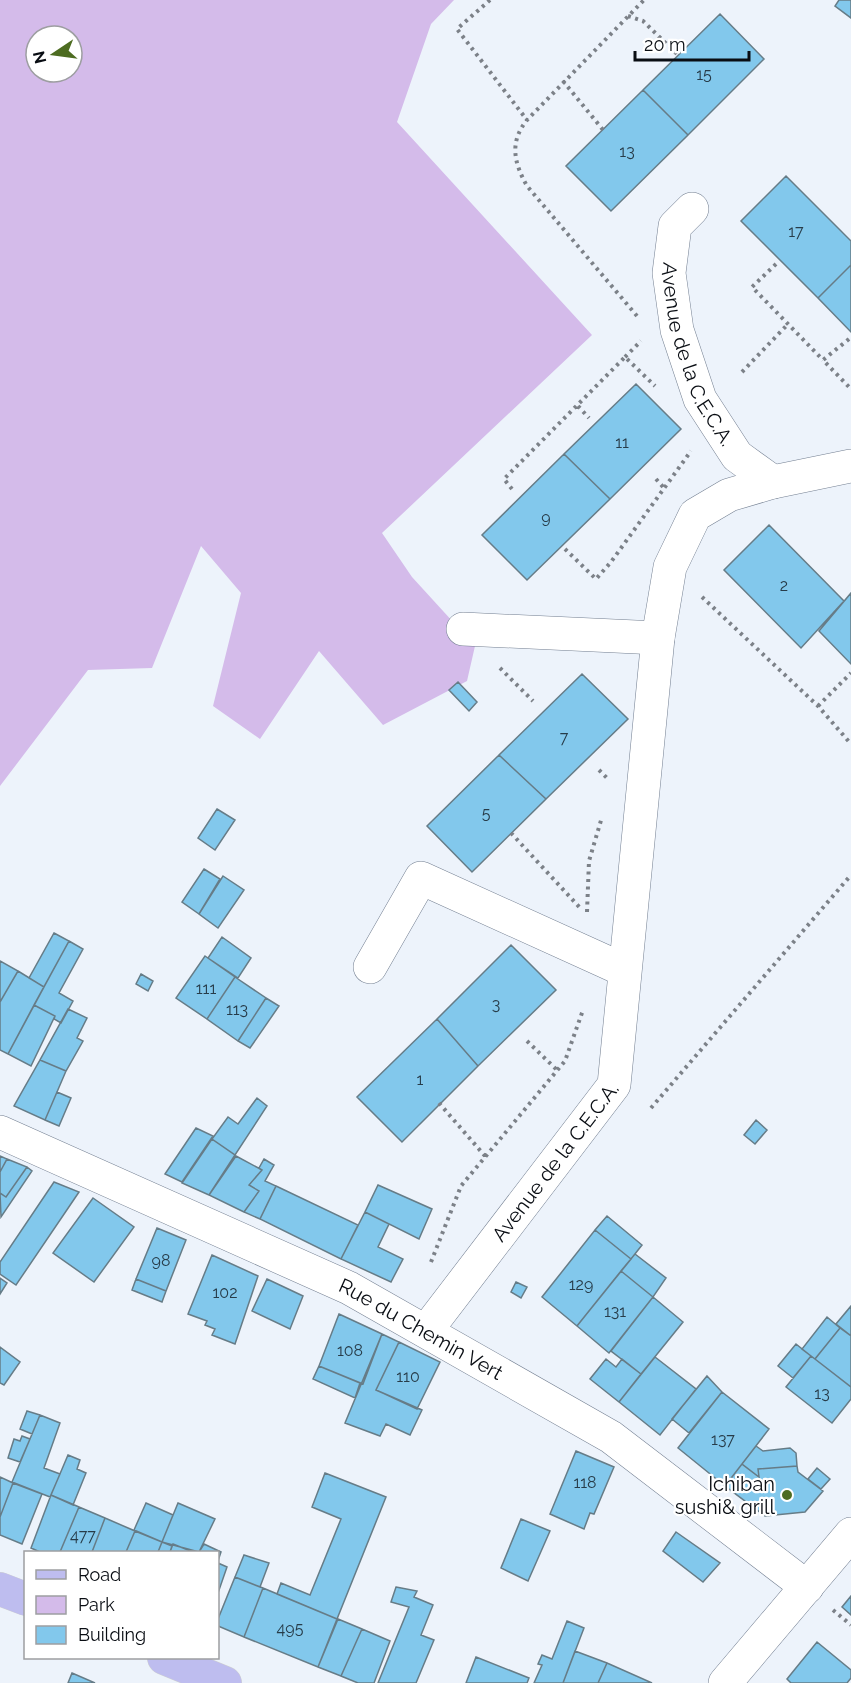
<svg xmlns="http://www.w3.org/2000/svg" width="851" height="1683" font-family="Raleway,sans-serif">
	<rect width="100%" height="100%" fill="#edf3fb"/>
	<path fill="#d4bbea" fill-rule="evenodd" d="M0 0H454L431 24 397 122 592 335 382 533 412 577 475 646 467 681 383 725 319 651 260 739 213 706 241 593 201 546 152 668 88 670 0 786ZM36 36H72V72H36Z"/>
	<path fill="#82c8ec" stroke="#667c87" stroke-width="1.5" d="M839 0H851V18L835 6Z
		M720 14 764 59 688 135 643 90Z
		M643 90 688 135 611 211 566 166Z
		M786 176 851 241V265L818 298 741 221Z
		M851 265V332L818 298Z
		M636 384 681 429 610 499 564 454Z
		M564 454 610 499 527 580 482 535Z
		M769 525 844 601 801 648 724 570Z
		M851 593V664L819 631Z
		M582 674 628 719 546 799 499 755Z
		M458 682 477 702 469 711 449 690Z
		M499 755 546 799 472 872 427 826Z
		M217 809 235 820 215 850 198 838Z
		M204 869 220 879 199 914 182 902Z
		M223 876 244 890 218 928 199 914Z
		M54 933 69 941 44 987 29 978Z
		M222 937 251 958 238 978 208 958Z
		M69 941 83 949 59 993 73 1001 61 1023 54 1019 55 1016 34 1005Z
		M511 945 556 990 478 1066 437 1019Z
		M205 956 235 977 207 1019 176 998Z
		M0 961 18 971 0 1002Z
		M18 971 44 987 8 1054 0 1050V1002Z
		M141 974 153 981 148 991 136 984Z
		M235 977 266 998 238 1041 207 1019Z
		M266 998 279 1006 250 1048 238 1041Z
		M34 1005 55 1016 31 1066 8 1054Z
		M68 1009 87 1018 77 1038 83 1041 66 1071 40 1060Z
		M437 1019 478 1066 402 1142 357 1097Z
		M40 1060 66 1071 45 1120 14 1106Z
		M57 1092 71 1098 59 1126 45 1120Z
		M257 1098 267 1106 235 1155 212 1139 228 1117 238 1124Z
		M756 1120 767 1130 755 1144 744 1135Z
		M196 1128 213 1136 182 1182 165 1174Z
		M212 1139 235 1155 209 1195 182 1183Z
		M0 1156 7 1159 0 1172Z
		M236 1156 262 1170 249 1185 259 1191 244 1212 209 1195Z
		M7 1159 27 1167 6 1197 0 1193V1172Z
		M264 1159 274 1165 265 1181 276 1186 260 1219 244 1212 259 1191 249 1185 262 1170 259 1168Z
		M27 1167 32 1171 1 1217 0 1193 6 1197Z
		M54 1182 79 1192 16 1285 0 1274V1262Z
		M378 1185 432 1209 419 1239 365 1212Z
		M276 1186 358 1225 341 1259 260 1219Z
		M93 1198 134 1227 94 1282 53 1253Z
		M365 1212 389 1224 378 1247 403 1259 391 1282 341 1259Z
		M607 1216 642 1245 631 1259 595 1230Z
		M157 1228 186 1240 166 1291 136 1279Z
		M595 1230 631 1259 577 1326 542 1297Z
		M635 1254 666 1278 653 1297 621 1271Z
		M212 1255 258 1276 235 1344 212 1335 215 1329 205 1325 207 1321 188 1314Z
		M621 1271 653 1297 609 1353 577 1326Z
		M0 1278 7 1283 0 1294Z
		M136 1279 166 1291 162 1302 132 1290Z
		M267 1279 303 1296 290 1329 252 1311Z
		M516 1282 527 1287 521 1298 511 1292Z
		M653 1297 683 1322 641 1374 611 1351Z
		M851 1306V1334L850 1335 836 1324Z
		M339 1314 382 1334 363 1384 319 1366Z
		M827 1317 840 1328 815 1359 802 1349Z
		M840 1328 851 1336V1387L815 1359Z
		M382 1334 399 1342 376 1390 422 1410 410 1435 386 1424 380 1436 345 1423Z
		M399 1342 440 1362 417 1409 376 1390Z
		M796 1344 811 1356 793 1378 778 1366Z
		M0 1347 20 1362 4 1385 0 1383Z
		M811 1356 851 1387V1399L832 1423 786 1387Z
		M655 1357 696 1389 660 1435 619 1402Z
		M606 1359 616 1367 622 1359 641 1374 619 1402 590 1379Z
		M319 1366 360 1383 355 1398 313 1379Z
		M707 1376 722 1392 689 1433 672 1419Z
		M722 1392 769 1429 725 1486 678 1448Z
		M27 1411 40 1415 32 1434 20 1429Z
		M40 1415 60 1423 44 1468 60 1474 50 1497 12 1482Z
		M22 1436 30 1439 20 1462 8 1458 14 1439 20 1441Z
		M756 1446 763 1451 790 1448 796 1453 797 1466 758 1469 759 1477 742 1464Z
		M576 1451 614 1467 594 1514 590 1513 584 1529 550 1514Z
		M68 1455 80 1460 77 1469 86 1473 73 1505 51 1495Z
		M742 1464 759 1477 758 1469 797 1466 798 1472 823 1491 805 1512 765 1516 725 1486Z
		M817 1468 830 1479 821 1489 808 1479Z
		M325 1473 386 1497 337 1619 277 1594 281 1583 310 1595 341 1519 312 1507Z
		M0 1477 13 1483 0 1517Z
		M13 1483 42 1494 22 1544 0 1535V1517Z
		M51 1495 79 1507 60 1552H40L31 1548Z
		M146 1503 173 1515 162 1542 134 1530Z
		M178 1503 215 1519 199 1552 162 1542Z
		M79 1507 105 1518 92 1552H60Z
		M105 1518 135 1531 126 1552H92Z
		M521 1519 550 1531 528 1581 501 1568Z
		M135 1531 162 1542 158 1552H126Z
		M676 1532 720 1563 703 1582 663 1551Z
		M162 1542 172 1546 170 1552H158Z
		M173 1544 193 1552H170Z
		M204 1544 221 1552 218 1561V1552H199Z
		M244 1555 269 1563 260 1587 235 1577Z
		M218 1563 227 1567 218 1593Z
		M235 1577 263 1588 244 1637 218 1626V1619Z
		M396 1587 417 1591 414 1597 433 1605 421 1635 434 1640 416 1683H378L409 1607 391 1602Z
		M263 1588 337 1619 318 1667 244 1637Z
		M851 1596V1615L842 1607Z
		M338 1619 362 1629 341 1676 318 1667Z
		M567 1621 584 1628 563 1683H534L542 1665 538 1664 542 1655 552 1659Z
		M362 1629 390 1641 374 1683H358L341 1676Z
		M817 1642 851 1670V1678L847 1683H791L787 1679Z
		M575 1651 607 1663 598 1683H563Z
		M476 1657 529 1678 527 1683H466Z
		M607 1663 652 1683H598Z
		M72 1673 95 1683H68Z"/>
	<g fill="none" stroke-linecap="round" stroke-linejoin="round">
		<g stroke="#737f91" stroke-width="34">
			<g id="minor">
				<path id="s1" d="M692 209 675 226 669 273 677 330 700 399 737 456 773 482"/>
				<path d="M463 629 658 638"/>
				<path d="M370 967 421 878 624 970"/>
				<path id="s2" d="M0 1132 349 1288 611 1437 807 1587"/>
				<path id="s3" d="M426 1331 614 1085 658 638 670 567 695 515 729 495 773 482 851 466"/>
				<path d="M725 1683 851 1534"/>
			</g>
		</g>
		<g stroke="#cecfd0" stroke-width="34">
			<path id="major" d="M0 1589 26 1599
				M164 1658 225 1683"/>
		</g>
		<path stroke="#7c8188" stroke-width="4" stroke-dasharray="3 4.5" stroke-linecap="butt" d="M490 0 457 29 527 120
			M628 16 643 21 679 56
			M563 81 604 131
			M776 264 752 287 823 360
			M637 316 527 186C514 163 509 142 527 120L644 0
			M849 339 823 360 851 389
			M625 357 641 341
			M742 372 788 324
			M578 406 589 418
			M656 479 665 489
			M512 489 504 479 625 357 655 386
			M565 549 596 579 611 562 691 451
			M702 597 818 706 851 744
			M500 668 533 701
			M818 706 851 673
			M599 770 607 778
			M511 833 582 910
			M587 912 589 861 602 817
			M527 1041 557 1070
			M439 1103 485 1156
			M651 1108 851 875
			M431 1262 461 1186 565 1061 583 1010
			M833 1610 851 1625"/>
		<use href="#minor" stroke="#fff" stroke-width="33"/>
		<use href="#major" stroke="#bebdef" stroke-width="33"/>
	</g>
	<circle fill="#4d6c21" stroke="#fff" stroke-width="2" cx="787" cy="1495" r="6"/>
	<g text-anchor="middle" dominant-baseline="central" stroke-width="4.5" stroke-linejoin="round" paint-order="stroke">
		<g font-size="16" fill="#273c49">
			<text x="704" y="74">15</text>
			<text x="627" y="151">13</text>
			<text x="796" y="231">17</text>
			<text x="622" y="442">11</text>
			<text x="546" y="517">9</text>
			<text x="784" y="585">2</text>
			<text x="564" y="737">7</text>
			<text x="486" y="813">5</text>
			<text x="206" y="988">111</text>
			<text x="496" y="1004">3</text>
			<text x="237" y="1009">113</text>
			<text x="420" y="1079">1</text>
			<text x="161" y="1260">98</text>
			<text x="581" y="1284">129</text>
			<text x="225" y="1292">102</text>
			<text x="615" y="1311">131</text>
			<text x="350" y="1350">108</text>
			<text x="408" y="1376">110</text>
			<text x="822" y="1393">13</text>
			<text x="723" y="1439">137</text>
			<text x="585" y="1482">118</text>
			<text x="83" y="1535">477</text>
			<text x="290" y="1628">495</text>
		</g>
		<g font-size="20" fill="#090d13" stroke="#fff">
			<text stroke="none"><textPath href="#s1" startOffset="158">Avenue de la C.E.C.A.</textPath></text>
			<text stroke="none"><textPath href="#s3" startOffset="213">Avenue de la C.E.C.A.</textPath></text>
			<text stroke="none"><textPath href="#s2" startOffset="465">Rue du Chemin Vert</textPath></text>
		</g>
		<g font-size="20" fill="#090d13" stroke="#fff" text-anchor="end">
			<text x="775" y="1484">Ichiban<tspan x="775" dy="23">sushi&amp; grill</tspan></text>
		</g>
	</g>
	<rect x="24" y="1551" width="195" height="108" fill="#ffffff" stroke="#9d9ea1" stroke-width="1.5"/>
	<rect x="36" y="1570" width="30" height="9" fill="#bebdef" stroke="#9d9ea1" stroke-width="1.5"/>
	<text x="78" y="1581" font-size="18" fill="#090d13">Road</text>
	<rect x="36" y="1596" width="30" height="18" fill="#d4bbea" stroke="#9d9ea1" stroke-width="1.5"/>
	<text x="78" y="1611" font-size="18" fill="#090d13">Park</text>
	<rect x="36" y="1626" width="30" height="18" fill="#82c8ec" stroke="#9d9ea1" stroke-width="1.5"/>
	<text x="78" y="1641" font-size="18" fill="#090d13">Building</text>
	<g transform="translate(54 54) rotate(257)"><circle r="28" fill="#ffffff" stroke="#9d9ea1" stroke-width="1.5"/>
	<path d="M0-4.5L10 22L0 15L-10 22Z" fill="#4d6c21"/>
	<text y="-9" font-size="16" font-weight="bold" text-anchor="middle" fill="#090d13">N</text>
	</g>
	<path d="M635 51v9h114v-9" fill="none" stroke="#090d13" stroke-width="3"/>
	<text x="644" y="51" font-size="18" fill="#090d13" stroke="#ffffff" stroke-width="4.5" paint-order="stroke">20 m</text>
</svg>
